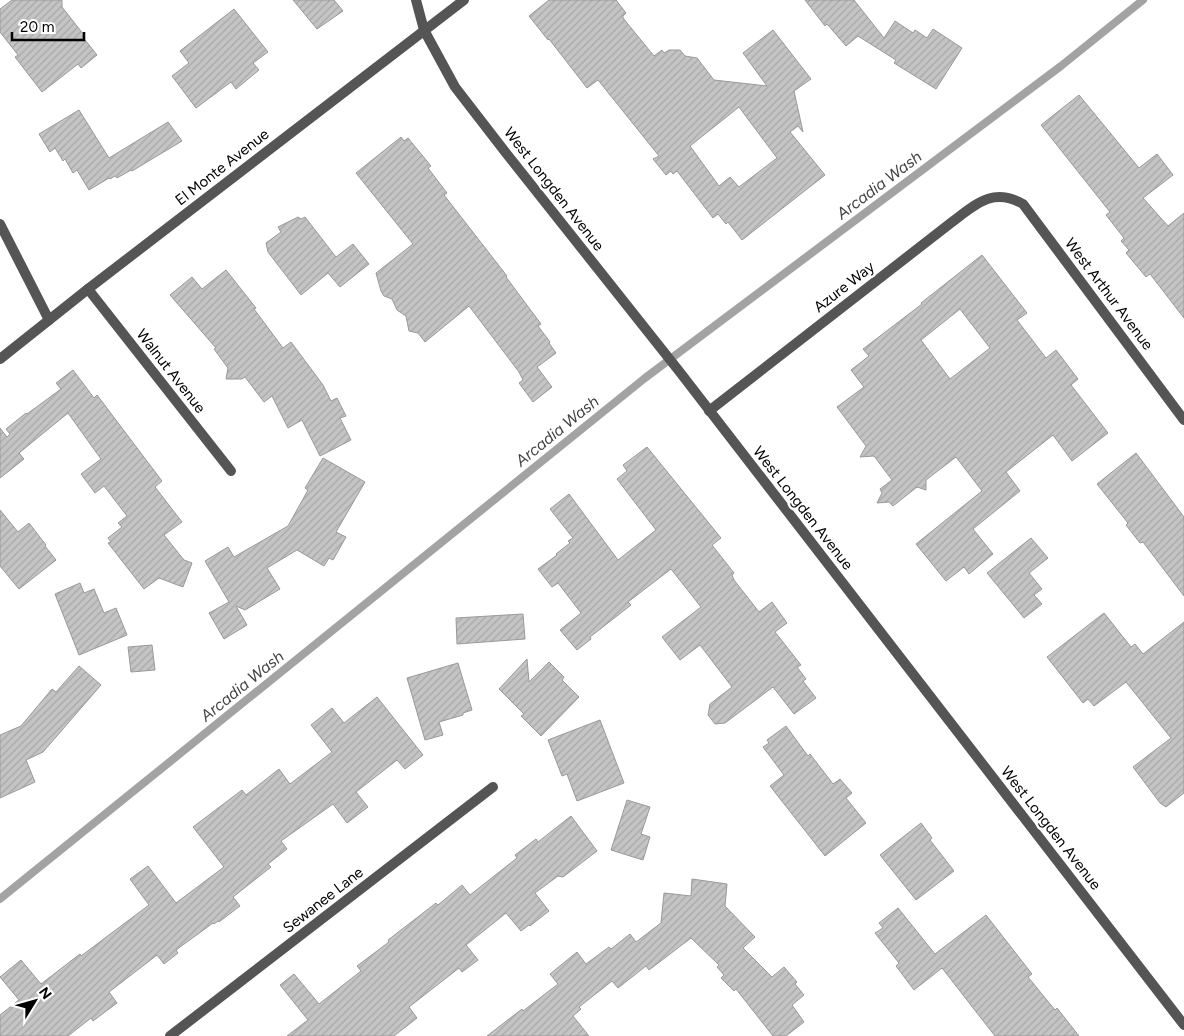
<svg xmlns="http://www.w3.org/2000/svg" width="1184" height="1036" font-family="Figtree,sans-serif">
	<defs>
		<pattern id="building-hatch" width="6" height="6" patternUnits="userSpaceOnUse" patternTransform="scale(1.25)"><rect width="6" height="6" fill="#c4c4c4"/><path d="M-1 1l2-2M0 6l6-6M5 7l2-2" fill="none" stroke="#a7a7a7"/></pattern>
	</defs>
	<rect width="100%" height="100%" fill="#fff"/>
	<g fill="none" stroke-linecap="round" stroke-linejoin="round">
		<path stroke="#a3a3a3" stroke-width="8" d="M0 899 645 378 1061 66 1143 0"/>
	</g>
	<path fill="url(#building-hatch)" stroke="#999" fill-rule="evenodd" d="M12 0H62V7L84 35 82 36 97 55 81 68 78 64 42 92 15 57 18 55 0 32V9Z
		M293 0H334L343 11 317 29Z
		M549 0H616L626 13 623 16V18L654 56 662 50 664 53 669 50H680L685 56 697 58 714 80 767 86 743 53 773 30 811 79 794 91 803 132 798 126 790 132 825 175 742 240 728 222 726 224 718 214 713 218 677 171 673 174 671 171 666 175 653 159 659 156 598 80 587 88 549 39 548 40 529 16ZM739 107 777 158 739 187 730 177 719 186 690 146Z
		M805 0H854L884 38 895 21 913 33 915 30 927 38 933 29 962 48 936 89 894 63 896 60 858 36 846 46 827 24 825 26Z
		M234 9 268 52 253 63 259 70 236 89 231 82 196 108 172 76 189 63 180 51Z
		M1079 95 1139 168 1157 154 1173 175 1143 198 1168 226 1184 213V318L1150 274 1146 277 1126 253 1129 250 1121 241 1124 238 1106 215 1110 212 1041 125Z
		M79 110 109 158 168 122 182 141 132 171 131 170 117 178 115 176 110 179 109 178 89 190 77 170 73 173 65 159 63 161 55 148 50 152 39 134Z
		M401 137 404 141 408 138 431 166 428 168 447 193 444 195 507 276 506 277 541 324 538 326 550 342 549 343 556 353 537 367 552 387 533 402 519 383 523 380 519 372 469 306 425 342 418 333 409 331 406 316 397 310 392 299 384 296 381 291 376 273 413 244 356 173Z
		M298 217 301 219 305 217 336 257 353 244 369 264 340 287 328 273 301 295 268 252 266 243 281 232 278 227Z
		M982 255 1027 313 1017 320 1046 358 1056 350 1078 379 1071 385 1108 433 1072 461 1053 435 1006 472 1020 491 973 529 993 554 969 574 964 567 946 581 916 544 982 491 956 457 926 480V490L917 487 893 506 889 502 877 503 882 493 880 489 892 480 874 456 860 457 866 446 837 407 864 387 851 370 869 356 863 349 922 304 921 303ZM960 309 990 348 950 379 921 340Z
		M226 270 256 308 254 309 283 348 291 342 323 385 331 401 337 398 346 416 340 418 351 440 320 456 302 420 288 428 272 396 264 402 245 377 242 379H226L228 368 214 349 216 348 170 295 192 277 202 289Z
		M73 370 94 398 97 395 162 481 155 487 182 522 164 535 184 560 192 563 183 587 159 578 144 589 108 543 111 542 108 538 122 527 118 523 127 516 104 486 95 493 81 474 101 459 68 413 19 453 24 459 0 478V428L7 437 10 434 6 429 26 413 27 414 61 389 56 383Z
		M647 447 721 538 712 545 734 573 732 575 734 580 759 612 772 602 787 623 775 632 801 665 797 667 806 679 803 681 816 698 794 714 773 687 725 723 715 724 708 715 710 704 732 687 700 645 680 660 662 637 701 607 671 569 628 602 631 605 590 637 591 639 577 650 560 630 581 613 558 583 552 587 538 569 557 555 556 554 570 543 568 541 573 538 550 509 569 494 618 560 656 530 617 479 627 471 623 465Z
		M1136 453 1184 517V596L1143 542 1140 543 1126 525 1128 523 1097 484Z
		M323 458 365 482 336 532 346 537 333 560 329 558 324 566 297 550 267 568 280 589 245 610 236 606 247 625 224 639 209 613 229 602 205 561 228 547 234 557 288 526 308 490 305 488Z
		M0 510 18 532 29 523 46 545 45 546 56 560 19 589 0 566Z
		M1031 538 1048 558 1029 573 1042 589 1034 595 1042 604 1024 618 987 573Z
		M80 583 84 593 94 589 104 613 116 608 127 635 79 655 55 594Z
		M1104 613 1131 647 1135 644 1143 654 1184 622V793L1166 807 1160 803 1133 767 1171 738 1126 682 1094 706 1088 699 1083 703 1047 657Z
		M523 614 525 639 457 644 456 618Z
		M152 645 155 670 131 672 128 647Z
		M527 659 529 682 549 662 564 677 562 680 579 697 541 736 521 716 524 714 499 689Z
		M458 663 472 710 463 713V715L439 722 443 735 425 740 407 678Z
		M79 666 101 685 43 752 26 760 35 782 0 798V735L21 726 52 689 56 692Z
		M377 697 423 755 405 769 397 760 356 792 368 807 347 823 333 804 281 841 287 849 268 864 271 867 233 897 240 906 219 922 218 921 214 924 213 923 176 950 178 953 164 964 157 955 109 992 117 1003 93 1021 91 1018 68 1036H0V1015L19 1000 0 977 21 960 41 984 80 954 81 956 149 905 130 879 148 866 176 903 224 867 193 827 242 790 246 795 279 769 290 784 332 752 311 725 332 708 344 723Z
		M600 720 624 783 577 801 567 774 562 776 548 740Z
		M786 726 808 756 810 754 833 784 840 779 852 793 846 798 866 823 825 856 770 786 784 775 763 747 769 743 767 740Z
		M627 800 650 807 641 834 650 837 643 860 611 850Z
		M571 816 597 851 563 877 558 876 535 893 549 911 530 926 529 925 521 931 506 913 466 945 478 960 462 972 459 968 409 1007 417 1018 394 1036H287L308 1020 280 985 294 974 319 1004 361 971 357 966 389 942 388 940 436 903 438 905 462 885 470 895 517 858 515 855 536 839 538 842Z
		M921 823 932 838 930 840 954 871 916 900 880 855Z
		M692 879 727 884 725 906 755 937 743 948 772 977 784 967 797 982 795 984 804 995 792 1005 804 1022 786 1036H773L736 989 734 991 721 978 724 975 717 967 719 965 691 938 649 970 646 966 618 988 612 981 579 1007 581 1009 573 1016 589 1036H487L522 1009 523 1011 558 984 550 974 577 952 586 964 609 947 611 949 630 934 636 942 661 923 664 893 691 896Z
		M898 908 935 954 986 915 1032 974 1028 977 1055 1010 1057 1008 1079 1036H995L942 968 914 990 896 966 899 963 875 933 883 928 879 923Z"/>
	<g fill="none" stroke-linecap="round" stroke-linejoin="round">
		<path stroke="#555" stroke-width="10" d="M0 224 49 320
			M88 289 231 471
			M709 411 952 222C976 204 993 187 1023 204L1184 420
			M170 1036 493 787"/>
		<path stroke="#555" stroke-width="10" d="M416 0 424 30 455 87 506 153 679 371 1184 1025
			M0 359 88 289 464 0"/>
	</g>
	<g text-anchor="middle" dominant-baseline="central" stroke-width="5" stroke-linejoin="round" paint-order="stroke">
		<g font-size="15" fill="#000" stroke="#fff">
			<text transform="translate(222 167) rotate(-38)">El Monte Avenue</text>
			<text transform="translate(554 189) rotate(52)">West Longden Avenue</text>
			<text transform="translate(844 287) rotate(-38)">Azure Way</text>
			<text transform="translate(1109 294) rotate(53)">West Arthur Avenue</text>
			<text transform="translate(171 371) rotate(52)">Walnut Avenue</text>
			<text transform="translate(803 508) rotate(52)">West Longden Avenue</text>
			<text transform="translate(1051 828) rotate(52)">West Longden Avenue</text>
			<text transform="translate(323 900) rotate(-38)">Sewanee Lane</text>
		</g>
		<g font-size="16" font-style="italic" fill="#444" stroke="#fff">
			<text transform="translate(879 185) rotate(-37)">Arcadia Wash</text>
			<text transform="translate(557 431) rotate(-39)">Arcadia Wash</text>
			<text transform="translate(242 686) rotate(-39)">Arcadia Wash</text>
		</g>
	</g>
	<g transform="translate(35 1001) rotate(53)" stroke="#ffffff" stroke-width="4" paint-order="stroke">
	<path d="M0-4L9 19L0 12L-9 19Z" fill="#000000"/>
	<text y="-8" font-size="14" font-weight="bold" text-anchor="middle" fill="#000000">N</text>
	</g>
	<path d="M12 32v8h72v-8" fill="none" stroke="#000000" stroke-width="2.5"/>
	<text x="20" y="32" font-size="15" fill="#000000" stroke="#ffffff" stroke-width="4" paint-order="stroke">20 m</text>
</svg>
